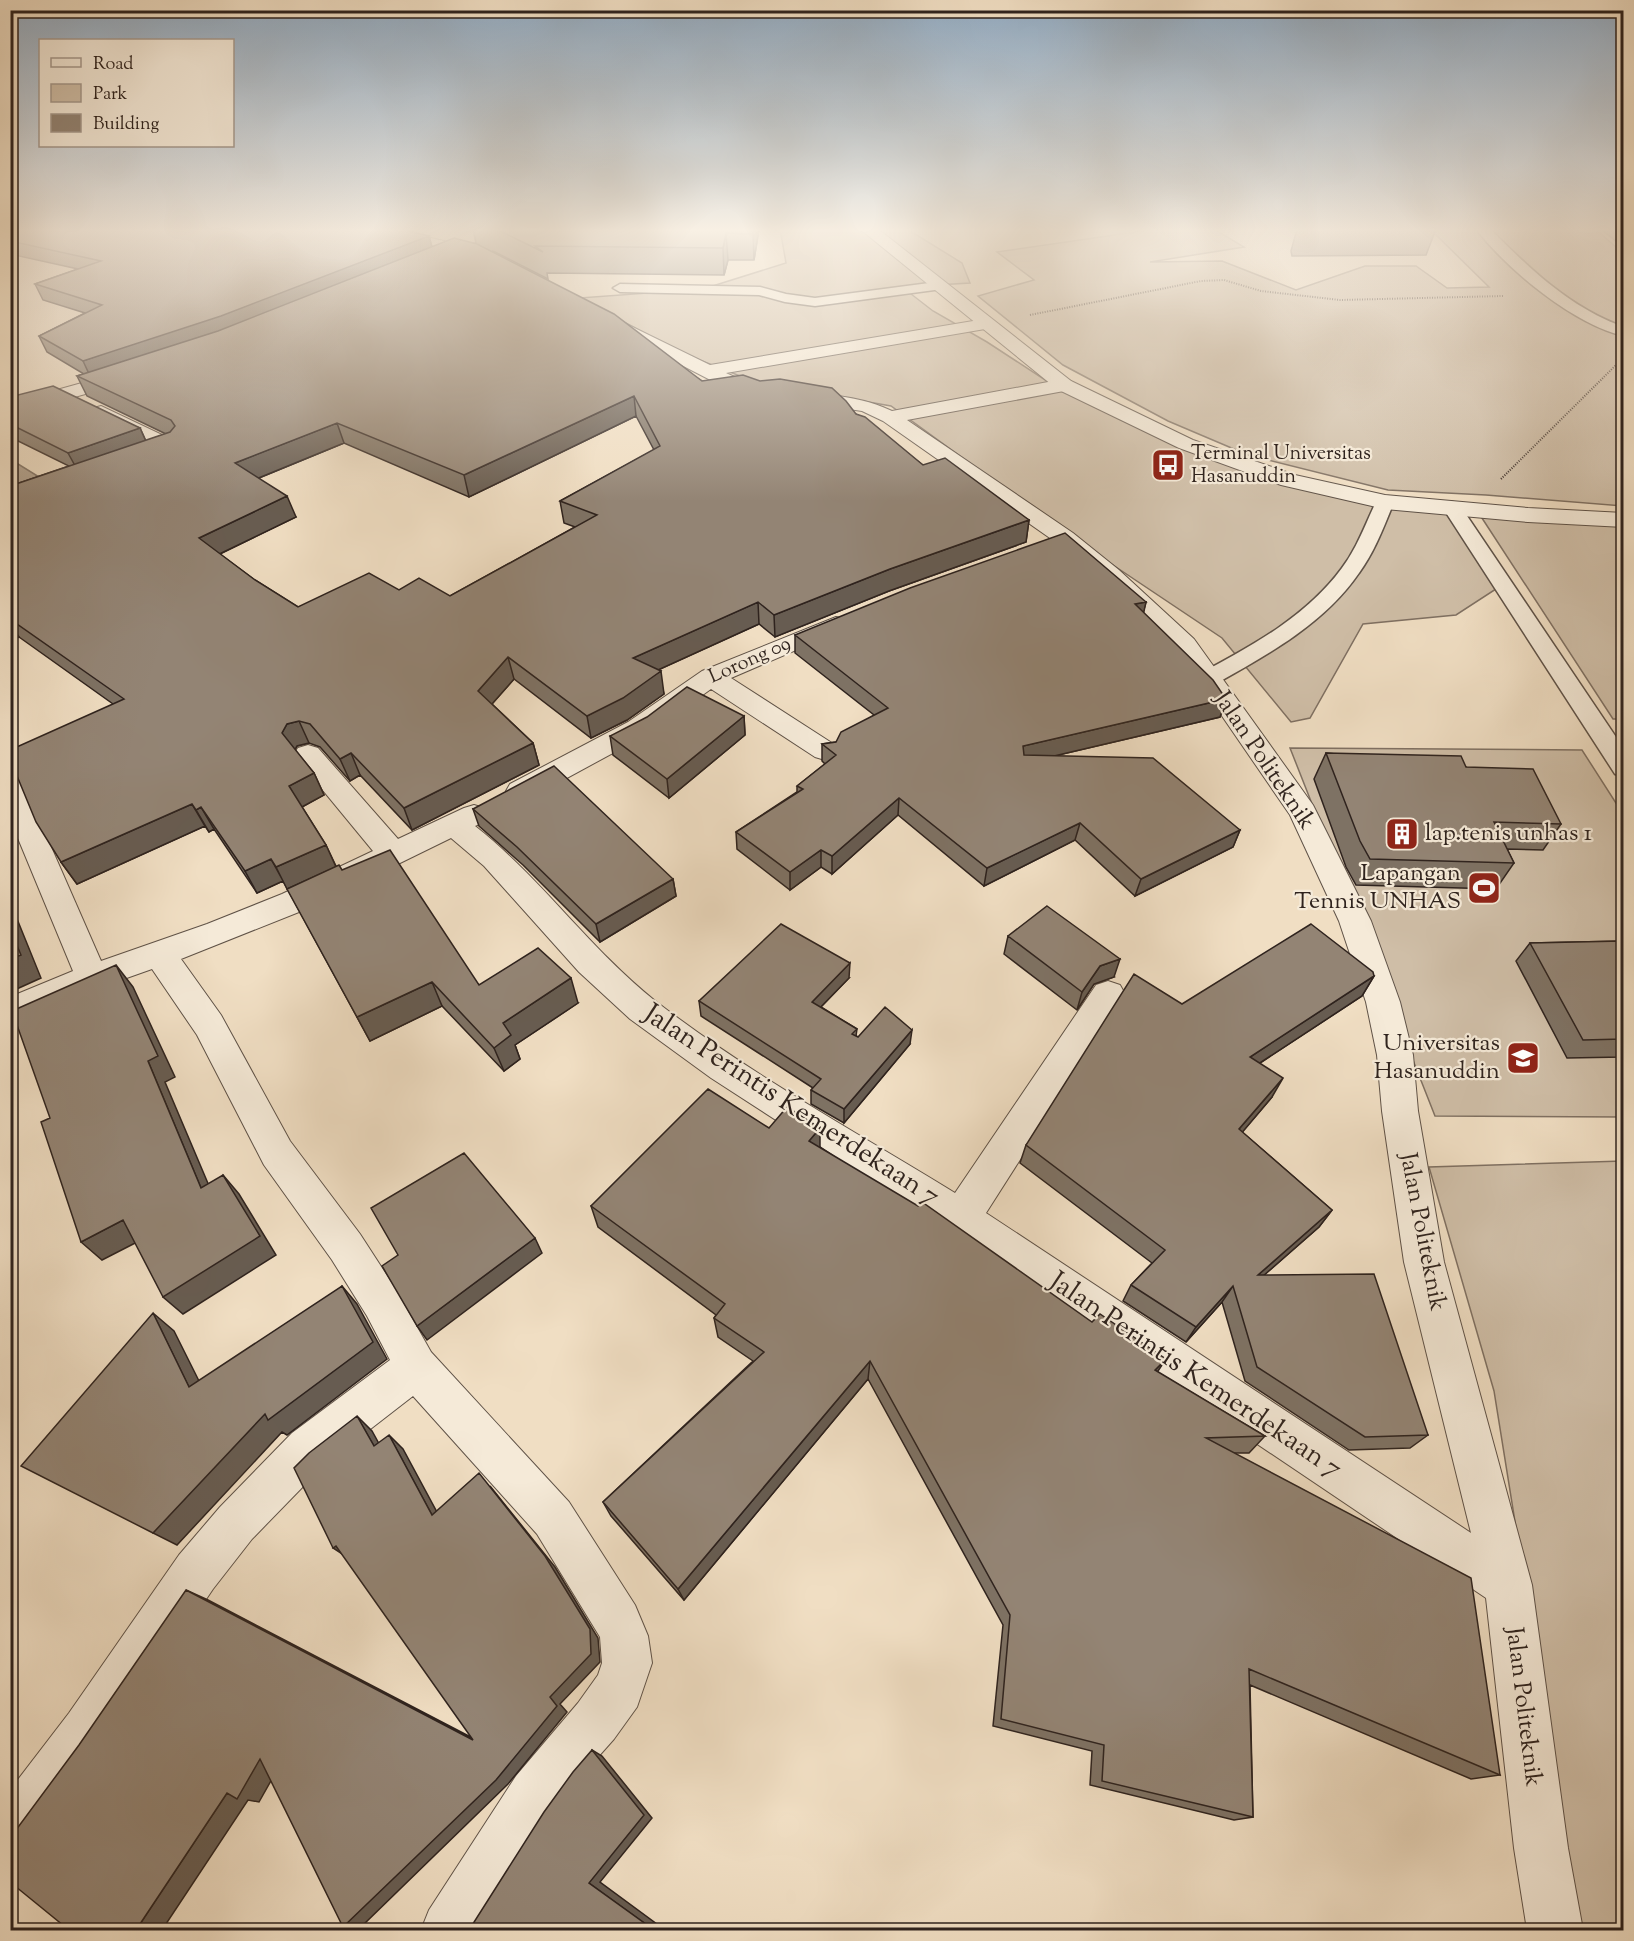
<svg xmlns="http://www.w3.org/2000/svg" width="1634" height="1941" font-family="'Sorts Mill Goudy',serif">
	<rect width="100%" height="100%" fill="#f0dec3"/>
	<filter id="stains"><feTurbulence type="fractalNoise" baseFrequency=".00333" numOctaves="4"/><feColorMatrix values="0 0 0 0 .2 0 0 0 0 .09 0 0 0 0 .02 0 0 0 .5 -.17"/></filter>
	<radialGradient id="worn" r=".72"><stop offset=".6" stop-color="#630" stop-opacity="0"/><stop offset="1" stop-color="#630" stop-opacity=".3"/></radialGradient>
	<path fill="#cfbea7" stroke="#7f7062" stroke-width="1.5" d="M780 229H907L962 263 970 283 902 287 933 311 987 342 1062 391 1256 473 1445 511 1496 589 1456 615 1363 624 1310 718 1291 722 1222 638 1074 539 891 406 755 382 682 353 579 298 703 289 786 263Z
		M1156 229H1214L1244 247 1150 262 1222 261 1296 290 1365 266H1416L1447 288 1489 287 1430 229H1595L1623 253V506L1486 495 1388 490 1248 455 1168 421 1063 365 978 296 1034 280 997 252Z
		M1480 515 1623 525V719H1613Z
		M1290 748 1582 750 1623 814V1117L1435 1116Z
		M1623 1161V1930H1576L1539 1671 1494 1391 1429 1167Z"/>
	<path fill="#ae9e8b" stroke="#7b6d5f" stroke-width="1.5" d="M10 459 44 480 22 487 11 479Z"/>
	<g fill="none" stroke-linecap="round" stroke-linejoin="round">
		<g stroke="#5f5247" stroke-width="3">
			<path id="service" d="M1476 229H1490C1529 268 1570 308 1624 327V336C1573 324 1508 270 1476 229Z
				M937 282 942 283 944 286 942 289 815 306 785 302 759 295 620 292 613 288 620 284 760 287 786 294 815 298Z
				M1385 496 1392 498 1394 502C1384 526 1375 551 1359 573 1325 623 1269 654 1217 683L1209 685 1201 683 1198 678 1201 673C1252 646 1307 616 1342 568 1357 548 1365 525 1376 502L1378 498Z
				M1452 502 1459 504 1624 749V776L1615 774 1443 508 1445 504Z"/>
		</g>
		<g stroke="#5f5247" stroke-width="2">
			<path id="minor" d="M364 229H392L487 251 489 254 481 259 367 232Z
				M612 317 710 365 985 319 991 320 994 324 991 328 726 373C777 399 841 386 892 411L1064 379 1071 381 1074 385 1071 389 1064 391 907 420 1073 533 1119 570 1194 639 1313 805 1371 921 1400 1002 1413 1055 1418 1111 1444 1262 1532 1585 1568 1848 1583 1930H1527L1514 1848 1486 1598 1128 1357 947 1231 711 1078 630 1019 579 972 484 866 451 838 304 910 181 959 221 1015 290 1141 360 1234 395 1288 431 1352 569 1502 635 1605 648 1636 652 1663 637 1707 614 1739 582 1775 554 1814 481 1930H421L429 1910 516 1776 578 1703 598 1675 602 1663 600 1637 537 1534 413 1396 324 1465 252 1539 213 1589 105 1749 29 1854 10 1862V1790L69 1713 179 1555 220 1507 292 1433 390 1360 367 1316 332 1260 264 1165 197 1035 152 969 104 986 10 1025V997L73 971 10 819V770L20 772 24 779 48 840 101 961 207 924 282 894 373 851 298 760 294 754 298 748 308 745 318 748 398 839 464 808 474 805 484 808 489 815 484 822 475 826C541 878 589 948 654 1000 748 1073 854 1131 955 1193L1096 985 1108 981 1120 985 1125 994 1120 1003 986 1213 1471 1533 1404 1262 1382 1111 1377 1055 1366 1002 1339 921 1290 815 1176 649 1103 580 1057 543 883 421 862 411 760 396 722 386 606 326 603 322 606 318Z
				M125 371 132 373 134 377 132 381 10 415V403Z
				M101 406 179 443 182 447 179 451 172 453 165 451 94 416 91 412 94 408Z
				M836 617 845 619 848 624 845 629 731 678 835 745 839 751 835 757 825 760 815 757 711 689 648 734 530 798 520 801 510 798 506 791 510 784 628 722 702 671Z"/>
		</g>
		<g stroke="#5f5247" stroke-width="2">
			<path id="tertiary" d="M860 229H878L1071 381 1193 440 1295 475 1385 495 1528 508 1624 513V527L1528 522 1385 509 1281 485 1179 448 1057 389Z"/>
		</g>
		<path stroke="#2f231e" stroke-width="2" stroke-dasharray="1 1.5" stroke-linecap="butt" d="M1030 315 1201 281 1224 280 1261 291 1340 300 1503 296
			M1501 479 1619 362"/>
		<use href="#service" fill="#f5ead8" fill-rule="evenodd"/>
		<use href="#minor" fill="#f5ead8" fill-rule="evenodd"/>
		<use href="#tertiary" fill="#f5ead8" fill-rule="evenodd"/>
	</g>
	<path fill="#7e7264" stroke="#2f231e" stroke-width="1.5" fill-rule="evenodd" d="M10 229 429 236 432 247 476 243 473 229H759L754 260H728L724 275 547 273 548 279 495 252 492 251 702 381 856 414 923 465 1029 520 1026 542 889 591 775 637 759 624 658 670 664 694 627 720 591 738 514 679 492 704 533 743 539 765 412 830 360 775 350 781 320 747 309 743 297 746 295 750 314 773 324 795 302 807 326 845 336 866 342 870 479 985 578 1003 515 1045 520 1059 504 1071 442 1006 370 1041 283 881 257 893 214 829 209 832 205 826 77 884 61 862 113 704 19 637 10 641V486L69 466 10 437V397L140 428 146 441 166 434 87 396 77 376 84 374 47 352 39 336 85 313 43 300 35 284 78 269 10 254ZM636 416 654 450 560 501 564 523 575 527 450 596 399 590 298 607 255 580 220 554 296 517 259 478 344 443 469 497Z
		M1297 229H1436L1426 255 1292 256 1291 251Z
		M1601 229H1623V247Z
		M1146 602 1143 613 1226 699 1220 717 1054 756 1240 830 1233 847 1135 896 1075 840 984 886 898 815 832 874 821 867 790 890 737 849 736 832 797 792V786L825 764 822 761V744L836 742 874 715 795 653V635Z
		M744 716 745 735 669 798 613 755 610 736Z
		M1326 753 1466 767 1561 824 1543 850 1507 849 1514 863 1496 889 1356 885 1346 867 1314 779Z
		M473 809 673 879 676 896 600 942 523 865 479 826Z
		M1008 936 1114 977 1094 984 1077 1010 1004 954Z
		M1623 941V1057L1567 1058 1516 961 1530 943Z
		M1374 976 1362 996 1260 1063 1272 1097 1242 1132 1332 1210 1319 1227 1264 1275 1428 1435 1410 1448 1349 1450 1245 1381 1222 1302 1186 1342 1123 1301 1131 1285 1152 1263 1020 1163 1026 1145 1182 1004Z
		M849 978 821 1007 857 1029 856 1036 858 1037 910 1044 844 1123 811 1104V1090L813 1088 701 1016 699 1001Z
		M769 1128 820 1147 1157 1372 1265 1436 1249 1453H1235L1500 1775 1471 1779 1250 1685 1253 1817 1234 1820 1090 1785 1092 1751 993 1726 1003 1625 868 1379 684 1600 611 1516 603 1502 753 1361 718 1337 714 1318 716 1315 598 1227 591 1206Z"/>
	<path fill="#675c51" stroke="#2f231e" stroke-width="1.5" d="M754 229H759L754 260 753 234Z
		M726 233 728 260 724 275 723 248Z
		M429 236 433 251 227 332 91 378 83 361Z
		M634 396 636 416 469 497 464 475Z
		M337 423 344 443 244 484 235 463Z
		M140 428 148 446 78 471 68 453Z
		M287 496 296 517 209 559 199 538Z
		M1029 520 1026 542 889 591 775 637 774 615 890 569Z
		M758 602 759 624 636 680 633 658Z
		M1146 602 1142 620 1135 604Z
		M10 624 19 637 10 641Z
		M508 657 514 679 484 713 478 691Z
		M661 671 664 694 627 720 591 738 587 716Z
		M1226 699 1220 717 1020 764 1023 746Z
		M744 716 745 735 669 798 667 779Z
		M299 721 309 743 297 746 292 755 282 733 287 724Z
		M533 743 539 765 412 830 404 808Z
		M351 753 360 775 350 781 340 759Z
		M314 773 324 795 300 808 289 786Z
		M899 798 898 815 832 874V856Z
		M192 804 205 826 77 884 61 862Z
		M201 807 214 829 209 832 196 810Z
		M1080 823 1075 840 984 886 987 868Z
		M1240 830 1233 847 1135 896 1141 879Z
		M326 845 336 867 287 889 276 867Z
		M821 850V867L790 890V872Z
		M271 859 283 881 257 893 245 871Z
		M673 879 676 896 600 942 596 924Z
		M10 911 17 919 41 978 10 992Z
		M1120 959 1114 977 1094 984 1077 1010 1082 992 1100 966Z
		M850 963 849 978 812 1016V1002Z
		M116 965 133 987 175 1077 165 1082 218 1207 201 1188 148 1061Z
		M1374 976 1362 996 1240 1076 1250 1057Z
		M571 978 578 1003 515 1045 520 1059 504 1071 494 1048 503 1023Z
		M432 982 442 1006 370 1041 357 1017Z
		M912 1030 910 1044 844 1123V1109Z
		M1283 1078 1272 1097 1229 1148 1239 1129Z
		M820 1128V1151L809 1141Z
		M223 1175 239 1194 276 1255 183 1314 163 1297Z
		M1332 1210 1319 1227 1246 1291 1258 1275Z
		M123 1220 143 1239 102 1260 81 1242Z
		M535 1238 542 1253 427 1340 417 1326Z
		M342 1286 357 1304 387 1359 287 1435 282 1432 177 1545 153 1533Z
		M1233 1286 1222 1302 1186 1342 1196 1327Z
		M153 1313 174 1331 210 1403 189 1387Z
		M1166 1359 1154 1377 1155 1370Z
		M870 1361 868 1379 684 1600 678 1589Z
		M357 1416 372 1431 388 1460 374 1446Z
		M389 1435 403 1449 445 1527 432 1515Z
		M490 1486 555 1567 598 1638 600 1662 560 1704 567 1712 508 1784 363 1925 343 1927 550 1697Z
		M336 1546 350 1559 333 1548Z
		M186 1590 208 1600 486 1745 473 1740Z
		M592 1750 602 1756 652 1818 600 1882 665 1930H654L589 1883Z
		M260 1759 281 1763 259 1802 248 1800 162 1930H136L227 1793Z"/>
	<path fill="#938474" stroke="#2f231e" stroke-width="1.5" fill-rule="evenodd" d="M10 229H400L429 236 221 316 83 361 39 336 102 305 35 284 101 261 10 241Z
		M496 229H754L753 234 726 233 723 248 535 246 543 252Z
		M454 238 477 244 614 314 702 381 743 375 760 381 780 379 832 388 846 401 856 414 865 417 923 465 945 458 1029 520 890 569 774 615 758 602 633 658 661 671 623 698 587 716 508 657 478 691 533 743 404 808 351 753 340 759 310 724 299 721 287 724 282 733 314 773 289 786 326 845 276 867 271 859 245 871 201 807 196 810 192 804 61 862 36 822 10 759V750L124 699 10 619V486L170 432 175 426 171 420 77 376 218 331ZM634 396 660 446 560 501 597 515 450 596 419 578 399 590 369 573 298 607 255 580 199 538 287 496 235 463 337 423 464 475Z
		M53 386 140 428 68 453 10 424V397Z
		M1065 533 1146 602 1135 604 1213 680 1226 699 1023 746 1024 755 1153 758 1240 830 1141 879 1080 823 987 868 899 798 832 856 821 850 790 872 736 832 803 789 797 786 836 755 822 744 836 742 841 732 888 708 795 635 910 588Z
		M687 687 744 716 667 779 610 736 647 717Z
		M1326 753 1461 756 1466 767 1533 769 1561 824 1494 822 1514 863 1370 859 1360 841Z
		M554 766 673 879 596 924 517 847 473 809Z
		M390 850 479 985 538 948 571 978 503 1023 511 1035 494 1048 432 982 357 1017 287 889 339 865 342 870Z
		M1047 906 1120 959 1100 966 1082 992 1008 936Z
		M781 924 850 963 812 1002 857 1029 852 1034 858 1037 885 1007 912 1030 844 1109 811 1090 821 1079 699 1001Z
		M1311 924 1373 972 1374 976 1250 1057 1283 1078 1239 1129 1332 1210 1258 1275 1374 1274 1428 1435 1365 1437 1257 1367 1233 1286 1196 1327 1131 1285 1165 1250 1026 1145 1134 974 1182 1004Z
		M10 929 21 955 10 959Z
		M1623 941V1039L1583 1040 1530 943Z
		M116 965 158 1056 148 1061 201 1188 223 1175 260 1236 163 1297 123 1220 81 1242 41 1122 50 1118 12 1011Z
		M708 1089 769 1128 787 1107 820 1128 809 1141 918 1206 922 1202 1092 1322 1100 1314 1166 1359 1155 1370 1265 1436 1206 1438 1471 1578 1500 1775 1249 1669 1253 1817 1102 1781 1104 1745 1001 1719 1010 1615 870 1361 678 1589 603 1502 764 1352 714 1318 725 1304 591 1206Z
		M464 1153 535 1238 417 1326 382 1266 398 1255 371 1208Z
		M342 1286 373 1342 268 1420 265 1414 153 1533 21 1466 153 1313 189 1387Z
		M357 1416 374 1446 389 1435 432 1515 479 1473 545 1556 590 1629 591 1654 550 1697 557 1706 496 1780 343 1927 260 1759 237 1799 227 1793 136 1930H69L10 1882V1838L79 1745 186 1590 473 1740 336 1546 333 1548 294 1468 309 1453Z
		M592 1750 644 1815 589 1883 654 1930H469L544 1812 573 1772Z"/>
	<linearGradient id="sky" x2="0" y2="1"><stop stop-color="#91abc3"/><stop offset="0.46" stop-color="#f8f0e4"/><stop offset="1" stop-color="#f8f0e4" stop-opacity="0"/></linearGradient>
	<rect width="1634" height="501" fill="url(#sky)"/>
	<defs>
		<g id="bus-square" transform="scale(1.725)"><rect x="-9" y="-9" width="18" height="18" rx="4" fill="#8f2418" stroke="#f5ead8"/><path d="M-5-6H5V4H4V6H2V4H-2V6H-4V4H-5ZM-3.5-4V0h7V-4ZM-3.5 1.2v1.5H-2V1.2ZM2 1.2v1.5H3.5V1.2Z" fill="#fff"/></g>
		<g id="building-square" transform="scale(1.725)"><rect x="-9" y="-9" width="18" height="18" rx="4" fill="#8f2418" stroke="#f5ead8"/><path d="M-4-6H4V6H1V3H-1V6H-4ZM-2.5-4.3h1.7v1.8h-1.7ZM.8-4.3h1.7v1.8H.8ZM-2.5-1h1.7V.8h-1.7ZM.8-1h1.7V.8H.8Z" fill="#fff"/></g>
		<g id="stadium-square" transform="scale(1.725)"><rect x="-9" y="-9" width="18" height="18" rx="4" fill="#8f2418" stroke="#f5ead8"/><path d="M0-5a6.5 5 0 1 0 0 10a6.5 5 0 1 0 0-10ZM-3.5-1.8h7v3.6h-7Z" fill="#fff"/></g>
		<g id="university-square" transform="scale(1.725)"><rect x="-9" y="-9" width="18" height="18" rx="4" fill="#8f2418" stroke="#f5ead8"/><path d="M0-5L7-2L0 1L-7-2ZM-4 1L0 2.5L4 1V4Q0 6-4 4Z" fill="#fff"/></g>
	</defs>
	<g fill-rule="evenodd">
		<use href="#bus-square" x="1168" y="465"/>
		<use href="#building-square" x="1402" y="834"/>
		<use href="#stadium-square" x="1484" y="888"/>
		<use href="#university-square" x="1523" y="1058"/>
	</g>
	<g text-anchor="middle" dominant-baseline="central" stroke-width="4.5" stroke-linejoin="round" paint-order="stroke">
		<g font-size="20" fill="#2f231e" stroke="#f5ead8" text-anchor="start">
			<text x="1191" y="454">Terminal Universitas<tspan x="1191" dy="23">Hasanuddin</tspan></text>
		</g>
		<g font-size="20" fill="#2f231e" stroke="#f5ead8">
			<text transform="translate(750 661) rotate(-24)">Lorong 09</text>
		</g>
		<g font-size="24" fill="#2f231e" stroke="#f5ead8">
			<text transform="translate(1264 761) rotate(56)">Jalan Politeknik</text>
			<text transform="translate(1422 1232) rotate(79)">Jalan Politeknik</text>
			<text transform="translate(1523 1707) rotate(83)">Jalan Politeknik</text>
		</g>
		<g font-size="24" fill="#2f231e" stroke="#f5ead8" text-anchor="end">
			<text x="1425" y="834" text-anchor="start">lap.tenis unhas 1</text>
			<text x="1461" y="874">Lapangan<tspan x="1461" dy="28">Tennis UNHAS</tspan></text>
			<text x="1500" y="1044">Universitas<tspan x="1500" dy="28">Hasanuddin</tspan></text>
		</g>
		<g font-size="28" fill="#2f231e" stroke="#f5ead8">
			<text transform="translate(791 1106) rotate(33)">Jalan Perintis Kemerdekaan 7</text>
			<text transform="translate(1195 1376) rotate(34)">Jalan Perintis Kemerdekaan 7</text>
		</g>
	</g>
	<rect width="1634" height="1941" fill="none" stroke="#f0dec3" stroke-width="36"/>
	<rect x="12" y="12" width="1610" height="1917" fill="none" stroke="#2f231e" stroke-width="3"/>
	<rect x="18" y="18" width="1598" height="1905" fill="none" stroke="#2f231e" stroke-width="1.5"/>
	<rect x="39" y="39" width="195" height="108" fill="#f5ead8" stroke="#a69a8e" stroke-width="1.5"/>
	<rect x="51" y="58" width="30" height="9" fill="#f5ead8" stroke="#a69a8e" stroke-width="1.5"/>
	<text x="93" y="69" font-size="18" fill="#2f231e">Road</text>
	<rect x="51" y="84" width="30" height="18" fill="#cfbea7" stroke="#a69a8e" stroke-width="1.5"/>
	<text x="93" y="99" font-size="18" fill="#2f231e">Park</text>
	<rect x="51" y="114" width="30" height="18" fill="#938474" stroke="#a69a8e" stroke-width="1.5"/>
	<text x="93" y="129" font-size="18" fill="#2f231e">Building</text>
	<rect width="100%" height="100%" filter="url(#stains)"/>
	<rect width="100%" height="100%" fill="url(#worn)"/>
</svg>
